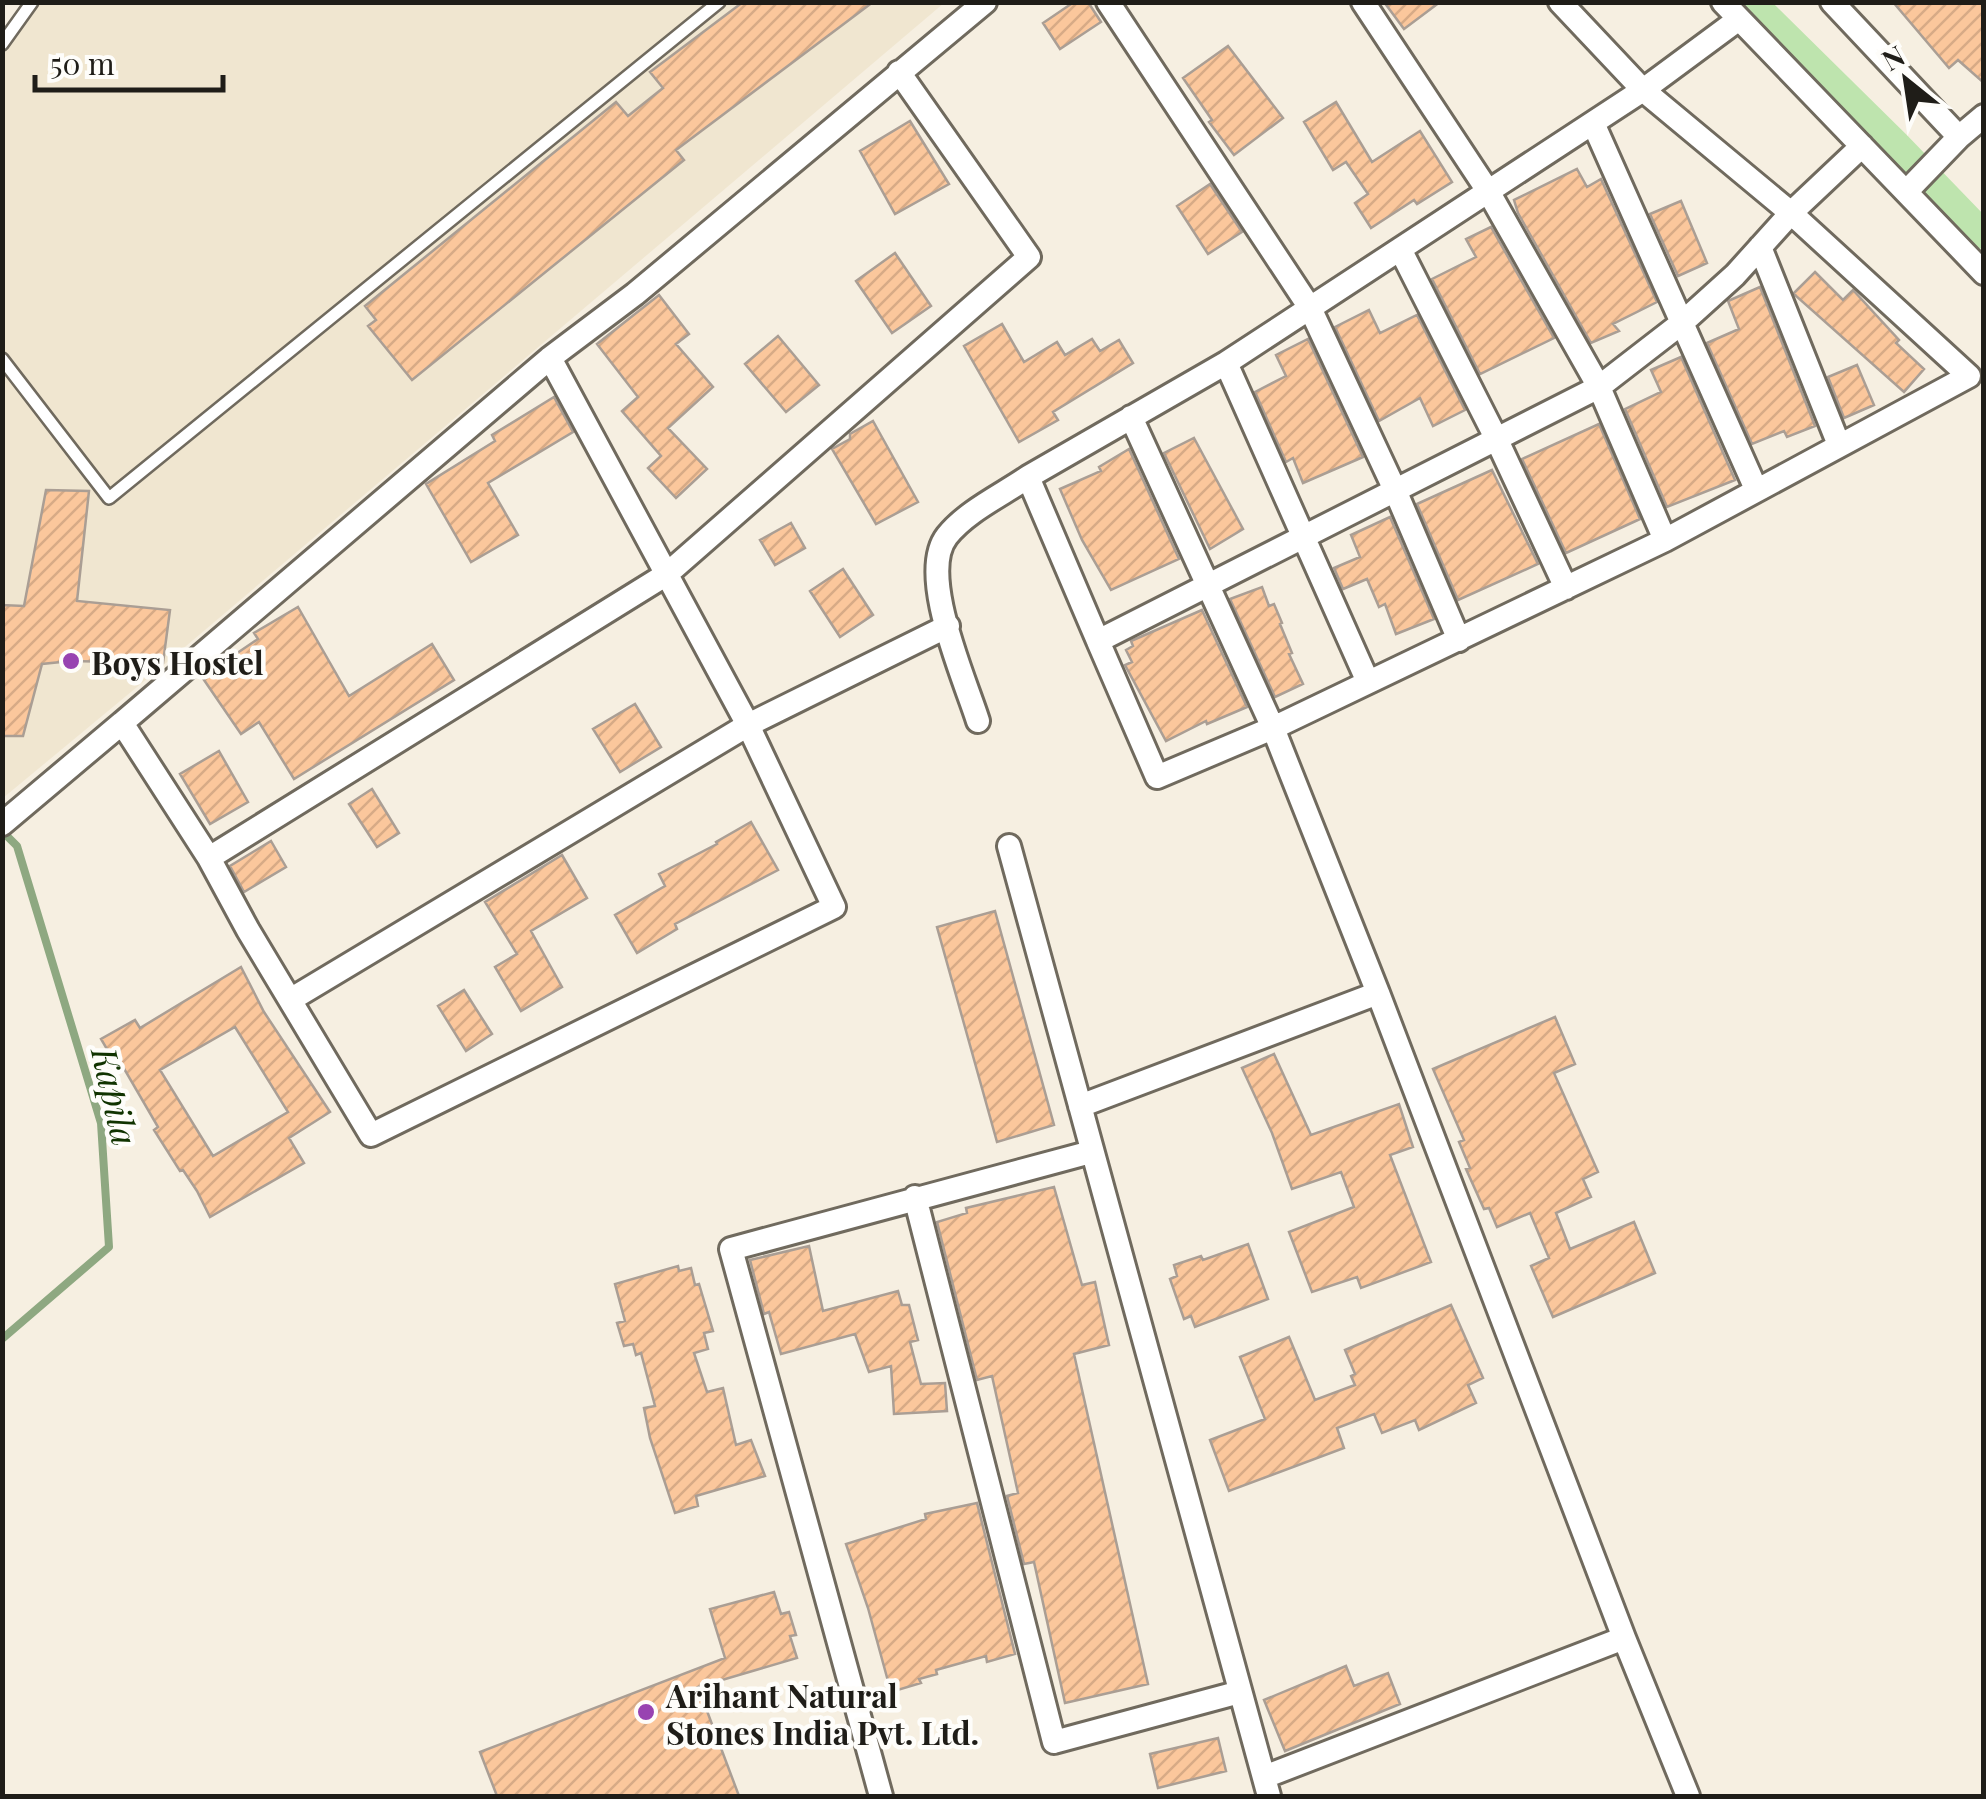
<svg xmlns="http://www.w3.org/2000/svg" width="1986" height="1799" font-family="'Playfair Display',serif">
	<defs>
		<pattern id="building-hatch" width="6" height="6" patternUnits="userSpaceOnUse" patternTransform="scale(2.5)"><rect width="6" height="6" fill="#fbc79c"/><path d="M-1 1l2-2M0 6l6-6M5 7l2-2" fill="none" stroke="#d7aa86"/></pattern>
	</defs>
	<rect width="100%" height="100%" fill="#f6efe1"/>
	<path fill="#f0e6d0" d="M37 3H944L166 663 3 798 2 52Z"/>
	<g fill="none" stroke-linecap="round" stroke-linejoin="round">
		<path stroke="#8ea881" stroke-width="8" d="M2 831 17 846 101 1123 109 1247 2 1339"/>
		<path stroke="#bee4ae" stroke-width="28" d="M1752 2 1897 145 1984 235"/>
	</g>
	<path fill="url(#building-hatch)" stroke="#aa9e94" stroke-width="2.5" fill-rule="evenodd" d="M743 2H873L676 150 684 160 412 380 368 326 376 320 365 306 616 102 628 116 663 88 650 72Z
		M1074 2H1088L1101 22 1060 49 1043 23Z
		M1384 2H1440L1404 29Z
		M1893 2H1984V83L1958 60 1949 68Z
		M1228 46 1283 118 1234 155 1209 122 1212 120 1183 78Z
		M1336 102 1372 162 1420 131 1452 182 1417 204 1414 200 1371 228 1355 203 1368 194 1346 162 1333 170 1304 122Z
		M910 121 949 184 895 214 860 151Z
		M1577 169 1587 187 1601 179 1657 302 1613 324 1619 331 1591 343 1518 213 1514 200Z
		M1210 184 1242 232 1208 254 1177 206Z
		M1681 201 1707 263 1678 276 1650 214Z
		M1491 227 1554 338 1480 374 1432 279 1476 257 1466 239Z
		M895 253 931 306 892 333 856 281Z
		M1815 272 1843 300 1853 290 1899 340 1896 343 1924 369 1904 392 1796 296 1794 293Z
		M1760 287 1815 426 1787 437 1784 431 1752 444 1707 343 1739 329 1728 301Z
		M659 295 689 334 676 344 713 387 668 428 707 469 676 498 648 468 661 456 622 411 638 397 597 344Z
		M1369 310 1380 333 1417 315 1465 410 1433 426 1420 398 1379 421 1335 327Z
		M1002 324 1024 362 1057 342 1065 355 1092 339 1100 351 1119 340 1133 363 1053 412 1058 420 1019 442 964 346Z
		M778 336 819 385 786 412 745 364Z
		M1308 339 1363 457 1303 483 1293 458 1286 462 1255 392 1286 376 1276 355Z
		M1681 357 1735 480 1667 507 1625 409 1661 392 1651 370Z
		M1857 365 1874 405 1844 418 1828 377Z
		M554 397 573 432 488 483 518 535 471 562 426 484 495 441 492 435Z
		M873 421 918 502 876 524 832 449 850 439V434Z
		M1599 424 1640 519 1566 553 1522 459Z
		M1194 438 1243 529 1210 549 1164 453Z
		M1129 449 1179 559 1111 590 1082 540 1060 489 1101 471 1099 467Z
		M1492 470 1538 564 1458 600 1417 504Z
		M46 490 89 491 77 601 170 610 163 663 71 661 42 664 23 736H2V605L24 606Z
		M1390 517 1434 619 1396 634 1385 604 1379 607 1367 579 1343 589 1334 568 1360 557 1351 535Z
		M791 523 805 548 775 565 760 540Z
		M843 569 873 615 840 637 810 591Z
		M1262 587 1269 606 1274 604 1282 623 1280 624 1292 653 1289 654 1303 684 1275 697 1230 599Z
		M298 607 349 696 432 644 454 680 294 779 259 722 241 734 202 677 258 639 254 633Z
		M1202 610 1247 707 1207 724 1206 721 1166 741 1125 665 1132 662 1126 650 1133 646 1131 641Z
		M635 704 661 747 620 772 593 729Z
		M219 751 248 802 210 824 180 774Z
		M372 789 399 833 377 847 349 804Z
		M751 822 778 870 675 924 677 929 637 953 615 915 665 886 659 874 717 844 716 842Z
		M271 841 286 867 244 892 230 866Z
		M562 855 587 898 531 931 562 987 521 1011 495 967 517 954 485 902Z
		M995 911 1054 1125 997 1142 937 927Z
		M241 967 264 1012 330 1112 289 1138 304 1163 210 1217 197 1191 183 1170 180 1171 154 1130 158 1127 122 1065 118 1068 101 1039 135 1020 140 1028ZM235 1027 288 1112 213 1156 160 1070Z
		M464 990 492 1034 466 1051 438 1006Z
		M1555 1017 1575 1064 1554 1073 1598 1172 1583 1179 1591 1197 1556 1213 1570 1249 1634 1222 1655 1273 1553 1317 1531 1266 1549 1258 1530 1213 1497 1227 1489 1208 1484 1209 1466 1169 1470 1168 1459 1142 1464 1140 1433 1069Z
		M1274 1054 1311 1135 1399 1104 1413 1147 1390 1155 1431 1262 1361 1288 1357 1277 1312 1292 1289 1232 1354 1207 1341 1172 1292 1189 1272 1133 1242 1068Z
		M1054 1187 1082 1285 1095 1282 1109 1345 1074 1354 1148 1684 1065 1703 1034 1562 1024 1564 1007 1496 1018 1493 992 1376 977 1380 937 1222 967 1213 966 1208Z
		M1248 1244 1268 1299 1195 1327 1191 1316 1184 1319 1170 1279 1177 1276 1174 1265 1201 1256 1203 1260Z
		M809 1246 823 1311 898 1291 902 1305H909L918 1340 910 1342 921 1384 945 1383 947 1411 894 1414 891 1366 869 1372 855 1334 781 1354 769 1312 764 1314 750 1260Z
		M678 1266 679 1271 691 1268 695 1285 699 1284 713 1331 704 1333 708 1349 694 1353 707 1392 723 1388 736 1445 751 1440 765 1476 696 1496 698 1506 675 1513 650 1438 644 1408 655 1406 641 1353 636 1355 633 1344 624 1346 617 1323 625 1321 615 1284Z
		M1451 1305 1483 1378 1468 1385 1476 1403 1419 1430 1415 1420 1382 1433 1374 1414 1337 1428 1344 1448 1229 1491 1210 1440 1265 1419 1240 1357 1289 1337 1315 1400 1355 1385 1351 1376 1355 1374 1345 1350Z
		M977 1503 1015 1654 987 1662 986 1656 936 1670 937 1674 919 1679 921 1683 891 1692 868 1608 846 1544 926 1519 925 1514Z
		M774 1592 781 1614 789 1612 796 1635 790 1636 797 1658 698 1687 739 1796H497L480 1752 725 1658 710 1609Z
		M1346 1666 1354 1686 1388 1673 1400 1704 1285 1751 1264 1700Z
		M1218 1738 1226 1771 1158 1788 1150 1754Z"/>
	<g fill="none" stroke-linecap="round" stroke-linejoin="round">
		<g stroke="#706a5e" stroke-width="16">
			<path id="lane" d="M2 44 32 2
				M2 359 109 498 719 2"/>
		</g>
		<g stroke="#706a5e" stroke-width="28">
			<path id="street" d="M1108 2 1310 308 1395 490 1459 640
				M1363 2 1488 191 1599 387 1665 540
				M1560 2 1643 90 1791 213 1862 146
				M1723 2 1984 273
				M1832 2 1959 137
				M1593 123 1756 489
				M1906 192 1959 137 1984 116
				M1791 213 1969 376 1665 540 1273 728 1157 777 1098 641 1599 387 1683 322 1735 275Z
				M1760 247 1839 445
				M1400 249 1496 438 1566 588
				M1226 363 1368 682
				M1131 417 1273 728 1378 993
				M948 626 748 725 834 907 371 1135 248 930 209 858 122 723 550 358 635 294 985 2
				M1098 641 1028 477 1226 363 1643 90 1739 19
				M978 721C965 679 917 574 947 536 967 511 1002 495 1028 477
				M2 824 122 723
				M1009 846 1269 1796
				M209 858 667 574 1029 257 899 72
				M290 1000 748 725 550 358
				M1080 1106 1378 993 1624 1638 1688 1796
				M915 1197 1054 1742 1240 1692
				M1264 1777 1624 1638
				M881 1796 731 1249 1091 1152"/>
		</g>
		<use href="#lane" stroke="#fff" stroke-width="11"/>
		<use href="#street" stroke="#fff" stroke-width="22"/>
	</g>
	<g fill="#9843b1" stroke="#fefdfa" stroke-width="4">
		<circle cx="71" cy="661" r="10"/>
		<circle cx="646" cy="1712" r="10"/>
	</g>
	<g text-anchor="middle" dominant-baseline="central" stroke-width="9" stroke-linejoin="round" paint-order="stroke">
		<g font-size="32" font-weight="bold" fill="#1f1d18" stroke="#fefdfa" text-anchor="start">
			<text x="91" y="661">Boys Hostel</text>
			<text x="666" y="1694">Arihant Natural<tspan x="666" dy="37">Stones India Pvt. Ltd.</tspan></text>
		</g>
		<g font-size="35" font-style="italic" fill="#103300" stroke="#fefdfa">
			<text transform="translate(116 1096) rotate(77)">Kapila</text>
		</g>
	</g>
	<rect width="1986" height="1799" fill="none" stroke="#1f1d18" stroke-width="10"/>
	<g transform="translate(1906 80) rotate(330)" stroke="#fefdfa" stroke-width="8" paint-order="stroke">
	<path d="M0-8L18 38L0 25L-18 38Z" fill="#1f1d18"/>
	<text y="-15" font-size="28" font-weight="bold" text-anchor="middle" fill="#1f1d18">N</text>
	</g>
	<path d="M35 75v15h188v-15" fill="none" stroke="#1f1d18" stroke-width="5"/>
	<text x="50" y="75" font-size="30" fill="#1f1d18" stroke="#fefdfa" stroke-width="8" paint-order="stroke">50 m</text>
</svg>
